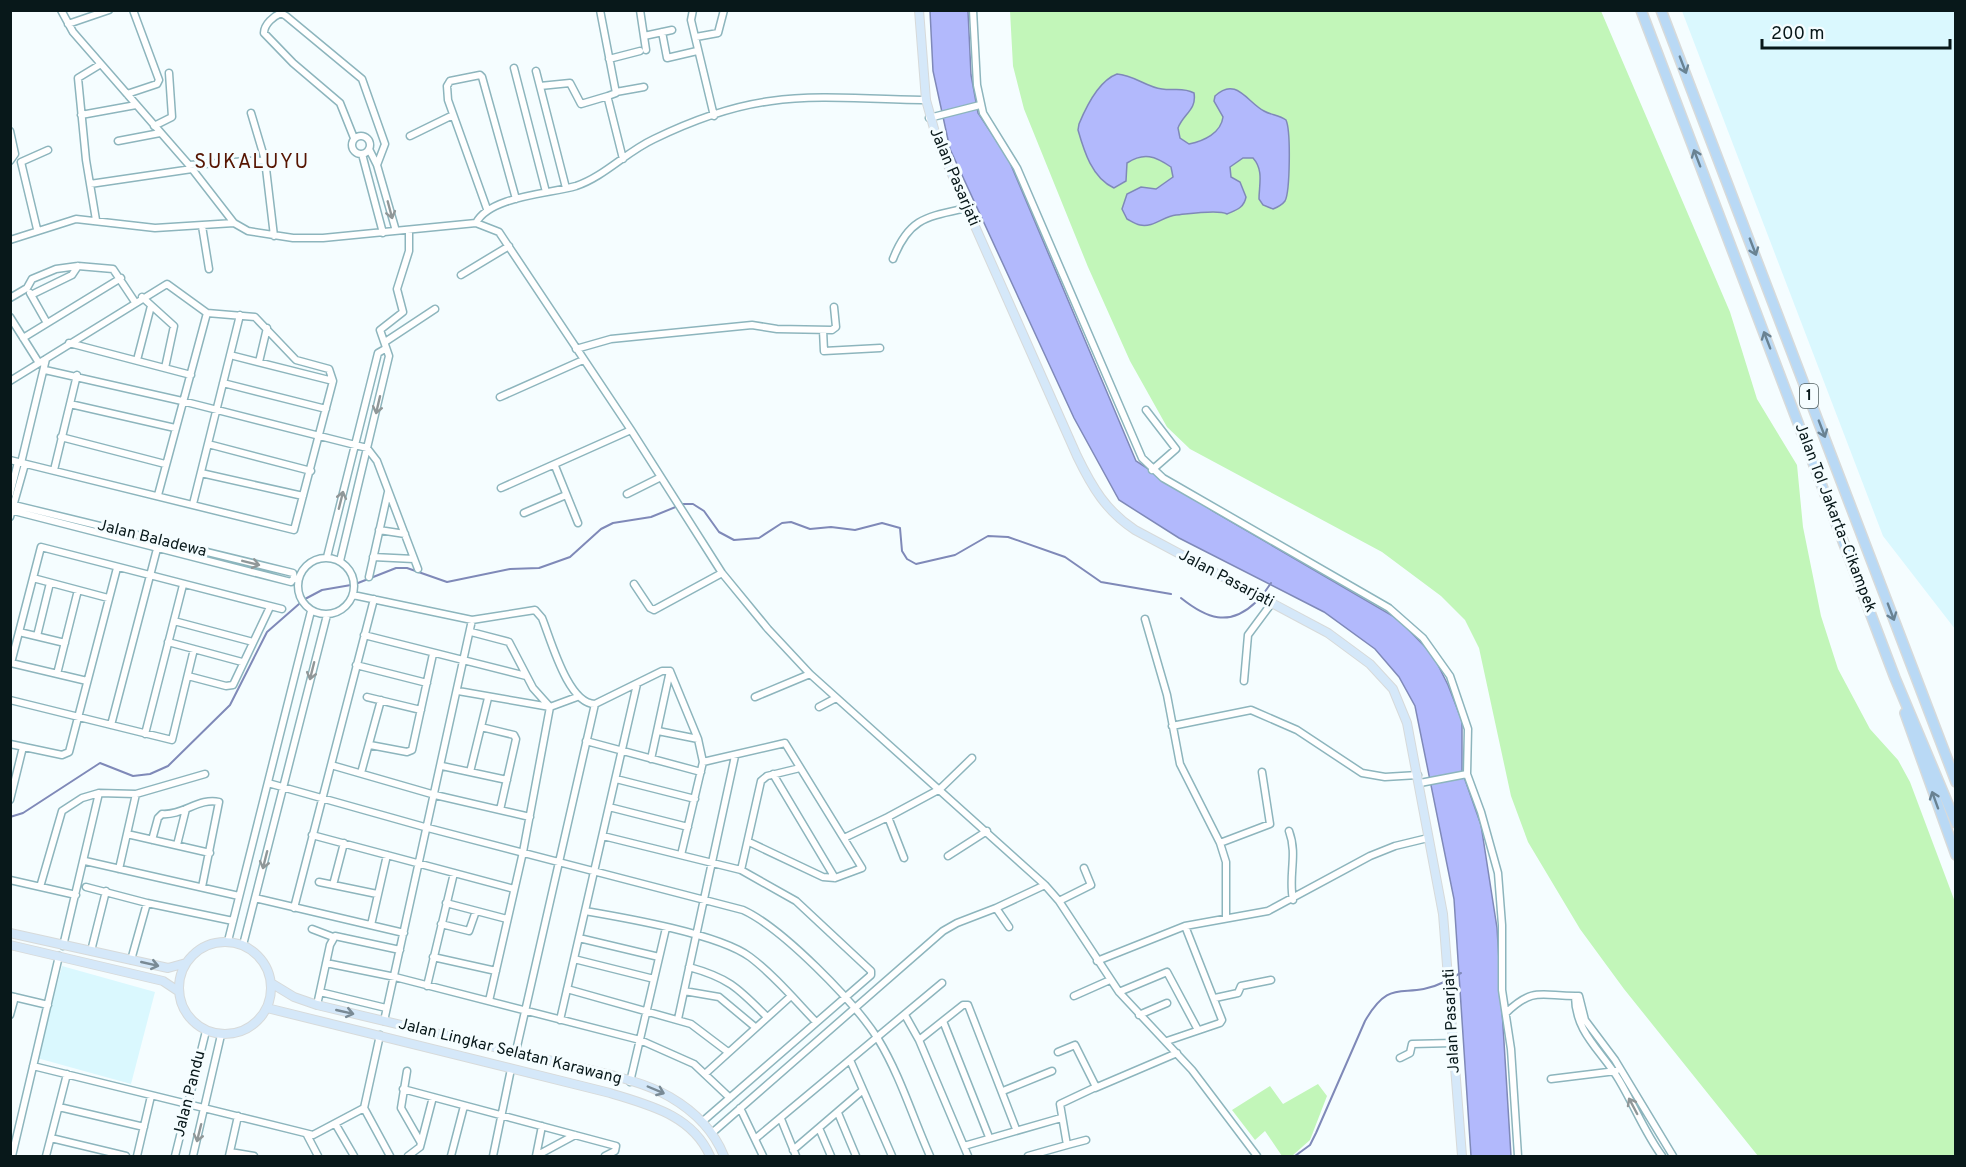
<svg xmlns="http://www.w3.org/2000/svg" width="1966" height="1167" font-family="Overpass,sans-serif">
	<rect width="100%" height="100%" fill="#f5fdff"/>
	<path fill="#daf8fe" d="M1682 11H1955V629L1883 536Z
		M62 966 155 992 131 1084 37 1058Z"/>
	<path fill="#c2f6b9" d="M1010 11H1601L1730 312 1757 399 1797 465 1803 527 1821 616 1838 669 1870 729 1898 760 1910 782 1955 902V1156H1758L1624 989 1580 929 1528 842 1511 796 1479 648 1465 620 1441 596 1382 552 1190 449 1167 427 1130 361 1088 267 1024 109 1013 66Z
		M1318 1084 1327 1096 1310 1140 1292 1156H1282L1265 1131 1255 1140 1232 1110 1270 1086 1283 1104Z"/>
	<path fill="#b2b9fc" stroke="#7f89b8" stroke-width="1.5" d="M930 11H968L971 75 978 113 1008 158 1136 461 1213 511 1398 619 1433 655 1448 685 1462 721V771L1481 825 1497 928 1511 1156H1471L1454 899 1415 706 1399 677 1375 649 1324 612 1179 538 1119 500 1074 418 950 149 933 71Z
		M1117 74C1134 75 1146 87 1162 89 1174 91 1183 87 1194 93 1197 110 1183 114 1178 128L1180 138 1189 144C1204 141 1221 133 1223 117L1214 101 1215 96C1236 76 1247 102 1264 111 1271 115 1279 115 1286 120 1291 131 1290 192 1285 201 1282 205 1278 207 1273 209L1263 205 1259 199C1259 185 1264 170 1253 158H1243L1230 167 1231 177 1240 182 1246 197C1244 208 1236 210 1227 214 1218 209 1188 214 1176 215 1164 216 1153 228 1140 225 1135 224 1131 221 1127 219L1122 209 1127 194 1141 187 1156 189 1173 177 1171 167C1155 156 1144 152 1127 163L1126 181 1114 188C1092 178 1084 151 1078 130L1079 124C1086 107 1098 81 1117 74Z"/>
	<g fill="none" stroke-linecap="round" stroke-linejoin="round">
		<path stroke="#7f89b8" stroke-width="2" d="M358 583 396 568H407L447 582 510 569 539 568 570 557 601 529 613 523 651 517 683 504H693L704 511 719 532 734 540 759 538 782 523 791 522 810 529 831 527 855 530 882 523 900 528 902 551 907 559 916 564 955 555 988 536 1008 537 1065 557 1101 582 1171 594
			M1264 593 1271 583
			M1181 598C1206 618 1229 628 1256 602
			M305 599 322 590 351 585
			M10 817 23 813 100 763 133 776 150 774 168 766 230 705 267 632 299 604
			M1455 976 1461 973
			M1295 1156 1310 1145 1316 1133 1365 1021C1392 974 1404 1002 1444 982"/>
		<g stroke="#8db5bd" stroke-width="9">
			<path id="minor" d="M61 10 73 32 189 165 234 223 248 231 293 238H323L476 223 499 232 631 430 722 573 768 629 810 674 1045 885 1059 901 1119 992 1192 1070 1257 1156
				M600 10 616 93 608 96V99L623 159
				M640 10 646 50
				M693 10 691 20 714 116
				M973 10 977 85 983 113 1017 168 1142 458 1163 478 1389 608 1423 638 1450 676 1468 729 1467 774 1481 812 1498 873 1502 925V990L1511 1049 1518 1156
				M68 24 109 10
				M662 32 667 58 697 51
				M644 36 672 30
				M696 37 718 33 724 10
				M609 59 640 51
				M514 68 546 192
				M536 71 566 188
				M540 86 570 83 581 104 608 96
				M616 92 644 87
				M127 94 157 84 159 80 133 10
				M251 113 265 160 274 236
				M81 115 136 105
				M929 118 980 105
				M154 126 172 117 169 73
				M10 131 15 154 10 161
				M410 136 453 115
				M352 145a9 9 0 1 1 18 0a9 9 0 1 1-18 0Z
				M354 138 340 103 293 63 264 33C264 24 274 16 281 13L286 16 362 79 385 144 377 165
				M118 141 160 133
				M369 149 377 165 396 231
				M362 154 383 233
				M189 165 265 160
				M90 184 192 169
				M487 209 448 100 447 86 450 81 480 75 482 77 516 199
				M96 220 86 160 78 78 101 64
				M476 223C490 196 549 194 576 186 605 176 626 152 654 139 689 122 732 106 771 101 818 94 877 100 926 100
				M202 226 209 269
				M37 229 21 162 48 150
				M10 240 76 219 155 228 234 223
				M893 259C909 218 926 217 967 208
				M461 275 509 246
				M30 293 47 323
				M31 295 72 275 78 266
				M142 297 174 326 165 368
				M10 298 27 288 32 279 56 269 78 266 113 269 135 302
				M10 317 39 363
				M823 330 824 351 880 348
				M23 338 121 278
				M385 342 435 309
				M69 343 191 375
				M576 349 611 339 752 325 777 329 832 330 836 327 834 307
				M230 355 333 381
				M137 360 151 306
				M259 362 267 328
				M45 370 182 401 367 448 377 461 418 569
				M10 381 167 284 207 313 255 317 296 360 329 369 333 381 294 530 10 460
				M223 383 326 409
				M500 397 583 360
				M70 404 175 428
				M1146 410 1176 449 1152 470
				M61 437 165 464
				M208 444 311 471
				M21 463 46 359
				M555 466 578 523
				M54 470 77 375
				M201 473 303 496
				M501 488 631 430
				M10 494 18 462
				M627 494 661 477
				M158 495 207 313
				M10 504 293 573 294 578 291 582 10 510
				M193 504 240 315
				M524 513 566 495
				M10 517 25 464
				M379 530 405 534
				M327 557 378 353 385 349
				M373 557 414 559
				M298 586a28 28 0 1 1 56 0a28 28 0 1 1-56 0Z
				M340 561 389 356 380 330 403 312 397 289 409 251V230
				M369 577 388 492
				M33 578 108 598
				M634 584 650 608 654 610 722 573
				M353 595 472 620 535 610 542 618C551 640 568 704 595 704L662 671H670
				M1145 619 1167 695 1180 764 1220 843 1226 862V918
				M174 621 253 642
				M19 632 65 643
				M471 632 509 642 533 688 550 707
				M364 635 526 676
				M37 636 50 583
				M168 642 242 662
				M356 665 427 683
				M670 671 698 739 703 762 681 855
				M57 674 78 590
				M188 676 226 686 233 685 270 607
				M87 681 11 663 41 547 282 609
				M1244 681 1248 635 1271 604
				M458 691 550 707 577 697
				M367 697 421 710
				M755 697 810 674
				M10 700 172 740 194 649
				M819 707 836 698
				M111 725 158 545
				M1172 726 1251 710 1297 730 1362 773 1385 777 1418 775
				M481 727 514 735 516 739 500 810
				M658 731 698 739
				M145 734 183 585
				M586 741 701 772
				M10 744 62 755 69 752 117 568
				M370 745 407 752 412 750 433 654
				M651 759 670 671
				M703 762 785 743 862 868 835 878 823 877 749 842
				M331 765 435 795 530 817
				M442 766 507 780
				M470 772 488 698
				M361 773 381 700
				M773 774 835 878
				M616 779 695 799
				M268 783 428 828 743 910C782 928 854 1001 878 1039 900 1075 913 1118 930 1156
				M1420 783 1467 774
				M10 800 23 747
				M609 807 688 827
				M1289 831C1298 855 1288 875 1293 900
				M127 834 210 853
				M312 835 514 889
				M603 836 741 870 796 901 871 971V975L702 1122
				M844 838 888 817
				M152 840 158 818 162 814C182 816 200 797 219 802L202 887
				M1220 843 1270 824 1262 772
				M177 845 186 809
				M948 856 987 831
				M904 858 888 817 940 789 972 758
				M85 861 239 896
				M119 869 136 794
				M741 870 761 781 767 776 800 768
				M10 880 76 895
				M319 882 377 894
				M333 885 344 843
				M40 887 62 811 82 798 99 793
				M86 887 147 903 233 921
				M255 898 404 933
				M1059 901 1091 885 1084 868
				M446 903 507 919
				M294 908 374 599
				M585 911C626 918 719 934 750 957 774 975 795 1000 816 1022
				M441 924 469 931 476 911
				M371 925 387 855
				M1009 927 996 908 1045 885
				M312 929 333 937
				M579 938 659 957
				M228 941 311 611
				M243 945 327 615
				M63 946 99 793 136 794 205 774
				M91 951 106 891
				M433 957 496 971
				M574 959 654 979
				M131 960 147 903
				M1097 961 1185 926 1268 911 1370 856 1395 846 1428 838
				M326 963 395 977 640 1040 694 1064 730 1098
				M689 967C729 978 738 988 767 1017
				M427 986 454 873
				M567 989 691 1024 728 1052
				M684 991 719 997 755 1027
				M320 992 386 1008
				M1119 992 1167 972 1198 1030
				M10 996 48 1005
				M1074 996 1110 980
				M1575 996C1575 1033 1602 1051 1619 1080 1634 1105 1645 1133 1662 1156
				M1215 998 1238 993 1241 986 1271 980
				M489 1001 523 852 550 707
				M317 1005 330 945 335 936 400 950
				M1506 1013C1535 985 1543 997 1579 996L1585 1020 1615 1060 1673 1156
				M10 1015 15 997
				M905 1015 919 1040 968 1156
				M1139 1015 1167 1003
				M678 1019 735 756
				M560 1020 637 684
				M384 1021 472 620
				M943 1021 989 1137
				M919 1040 963 1005H968L1016 1129
				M1167 1041 1220 1023 1222 1020 1185 926
				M516 1051 595 704
				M1400 1058 1410 1053 1412 1044 1453 1043
				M850 1060 892 1156
				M33 1066 313 1135 364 1108 380 1035
				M407 1071 401 1108 421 1143
				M706 1073 791 996
				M1551 1079 1616 1071
				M630 1082 666 928
				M1095 1088 1177 1053
				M403 1089 616 1146 615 1151 605 1156
				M1003 1091 1052 1071
				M59 1107 144 1127
				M364 1108 390 1156
				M740 1108 763 1156
				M838 1113 856 1156
				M781 1119 796 1156
				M336 1125 354 1156
				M819 1128 831 1156
				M712 1133 943 931 957 923 996 908
				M307 1135 318 1156
				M51 1138 126 1156
				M755 1139 942 983
				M1067 1145 1086 1140
				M964 1146 1061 1118
				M793 1150 863 1090
				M230 1152 254 1156
				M12 1156 59 956
				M46 1156 67 1074
				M137 1156 151 1096
				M175 1156 206 1031
				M193 1156 221 1035
				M229 1156 238 1116
				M408 1156 420 1147 433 1097
				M451 1156 464 1106
				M493 1156 511 1069
				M536 1156 575 1135
				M536 1156 542 1126
				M1028 1156 1067 1145 1060 1104 1096 1087 1075 1045 1058 1052"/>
		</g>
		<g stroke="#d7dada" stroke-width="10">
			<path id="major" d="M919 10 926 100 938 143 1077 456C1092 487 1106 511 1135 530L1328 633 1370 664 1393 689 1407 723 1443 914 1462 1156
				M10 933 168 968 186 963
				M179 988a46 46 0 1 1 92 0a46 46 0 1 1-92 0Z
				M10 945 163 981 178 991
				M271 983 294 997 317 1005C397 1024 477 1043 557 1062 591 1071 640 1079 670 1097 694 1111 714 1131 724 1156
				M267 1008 610 1093C649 1105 692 1115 710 1156"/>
		</g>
		<g stroke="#d7dada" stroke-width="12">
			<path id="highway" d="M1641 10 1895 678 1956 823
				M1661 10 1956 782
				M1905 713 1956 855"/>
		</g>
		<use href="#minor" stroke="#fff" stroke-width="6"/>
		<use href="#major" stroke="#d5e8f9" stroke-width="8"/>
		<use href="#highway" stroke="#b9d9f5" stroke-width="9"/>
	</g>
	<defs><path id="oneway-shaft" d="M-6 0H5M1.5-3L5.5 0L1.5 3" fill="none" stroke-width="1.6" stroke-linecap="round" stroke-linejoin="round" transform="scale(1.5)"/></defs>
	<g stroke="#698292">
		<use href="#oneway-shaft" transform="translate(1683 65) rotate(69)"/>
		<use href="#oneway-shaft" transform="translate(1697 158) rotate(-111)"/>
		<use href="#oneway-shaft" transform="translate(1753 247) rotate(69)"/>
		<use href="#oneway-shaft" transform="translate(1767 340) rotate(-111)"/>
		<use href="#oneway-shaft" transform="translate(1822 429) rotate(69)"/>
		<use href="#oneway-shaft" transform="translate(1891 612) rotate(69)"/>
		<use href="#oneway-shaft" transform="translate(1935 800) rotate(-110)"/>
	</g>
	<g stroke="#909798">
		<use href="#oneway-shaft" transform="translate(390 210) rotate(75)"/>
		<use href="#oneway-shaft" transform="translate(378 405) rotate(103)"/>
		<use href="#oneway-shaft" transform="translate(341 500) rotate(-76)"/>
		<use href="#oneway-shaft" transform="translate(251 563) rotate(14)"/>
		<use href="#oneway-shaft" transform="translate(312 671) rotate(104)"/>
		<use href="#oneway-shaft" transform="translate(265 860) rotate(104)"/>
		<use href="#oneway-shaft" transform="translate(1633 1106) rotate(-118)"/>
		<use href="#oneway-shaft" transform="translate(199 1133) rotate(104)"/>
	</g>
	<g stroke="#798a95">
		<use href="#oneway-shaft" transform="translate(150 964) rotate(13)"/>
		<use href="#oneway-shaft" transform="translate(345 1012) rotate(13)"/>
		<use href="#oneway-shaft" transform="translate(656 1090) rotate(23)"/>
	</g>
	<g text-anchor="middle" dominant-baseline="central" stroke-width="6" stroke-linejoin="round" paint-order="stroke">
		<rect fill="#f5fdff" stroke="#4f5d5f" stroke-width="1.5" x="1800" y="384" width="18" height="24" rx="4.5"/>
		<g font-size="15" font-weight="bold" fill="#08181a">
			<text x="1809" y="396">1</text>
		</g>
		<g font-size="16" fill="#08181a" stroke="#f5fdff">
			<text transform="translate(954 177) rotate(67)">Jalan Pasarjati</text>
			<text transform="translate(1835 518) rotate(69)">Jalan Tol Jakarta–Cikampek</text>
			<text transform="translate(152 539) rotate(14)">Jalan Baladewa</text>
			<text transform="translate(1226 579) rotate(28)">Jalan Pasarjati</text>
			<text transform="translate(1452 1021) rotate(-93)">Jalan Pasarjati</text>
			<text transform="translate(510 1052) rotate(14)">Jalan Lingkar Selatan Karawang</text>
			<text transform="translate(190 1094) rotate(-76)">Jalan Pandu</text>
		</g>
		<g font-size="20" letter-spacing="1.5" fill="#561502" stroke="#f5fdff">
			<text x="252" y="163">SUKALUYU</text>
		</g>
	</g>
	<rect width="1966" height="1167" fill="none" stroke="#08181a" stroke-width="24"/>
	<path d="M1762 39v9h188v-9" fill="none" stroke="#08181a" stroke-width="3"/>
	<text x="1771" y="39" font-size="18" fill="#08181a" stroke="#f5fdff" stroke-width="4.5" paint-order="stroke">200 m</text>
</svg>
